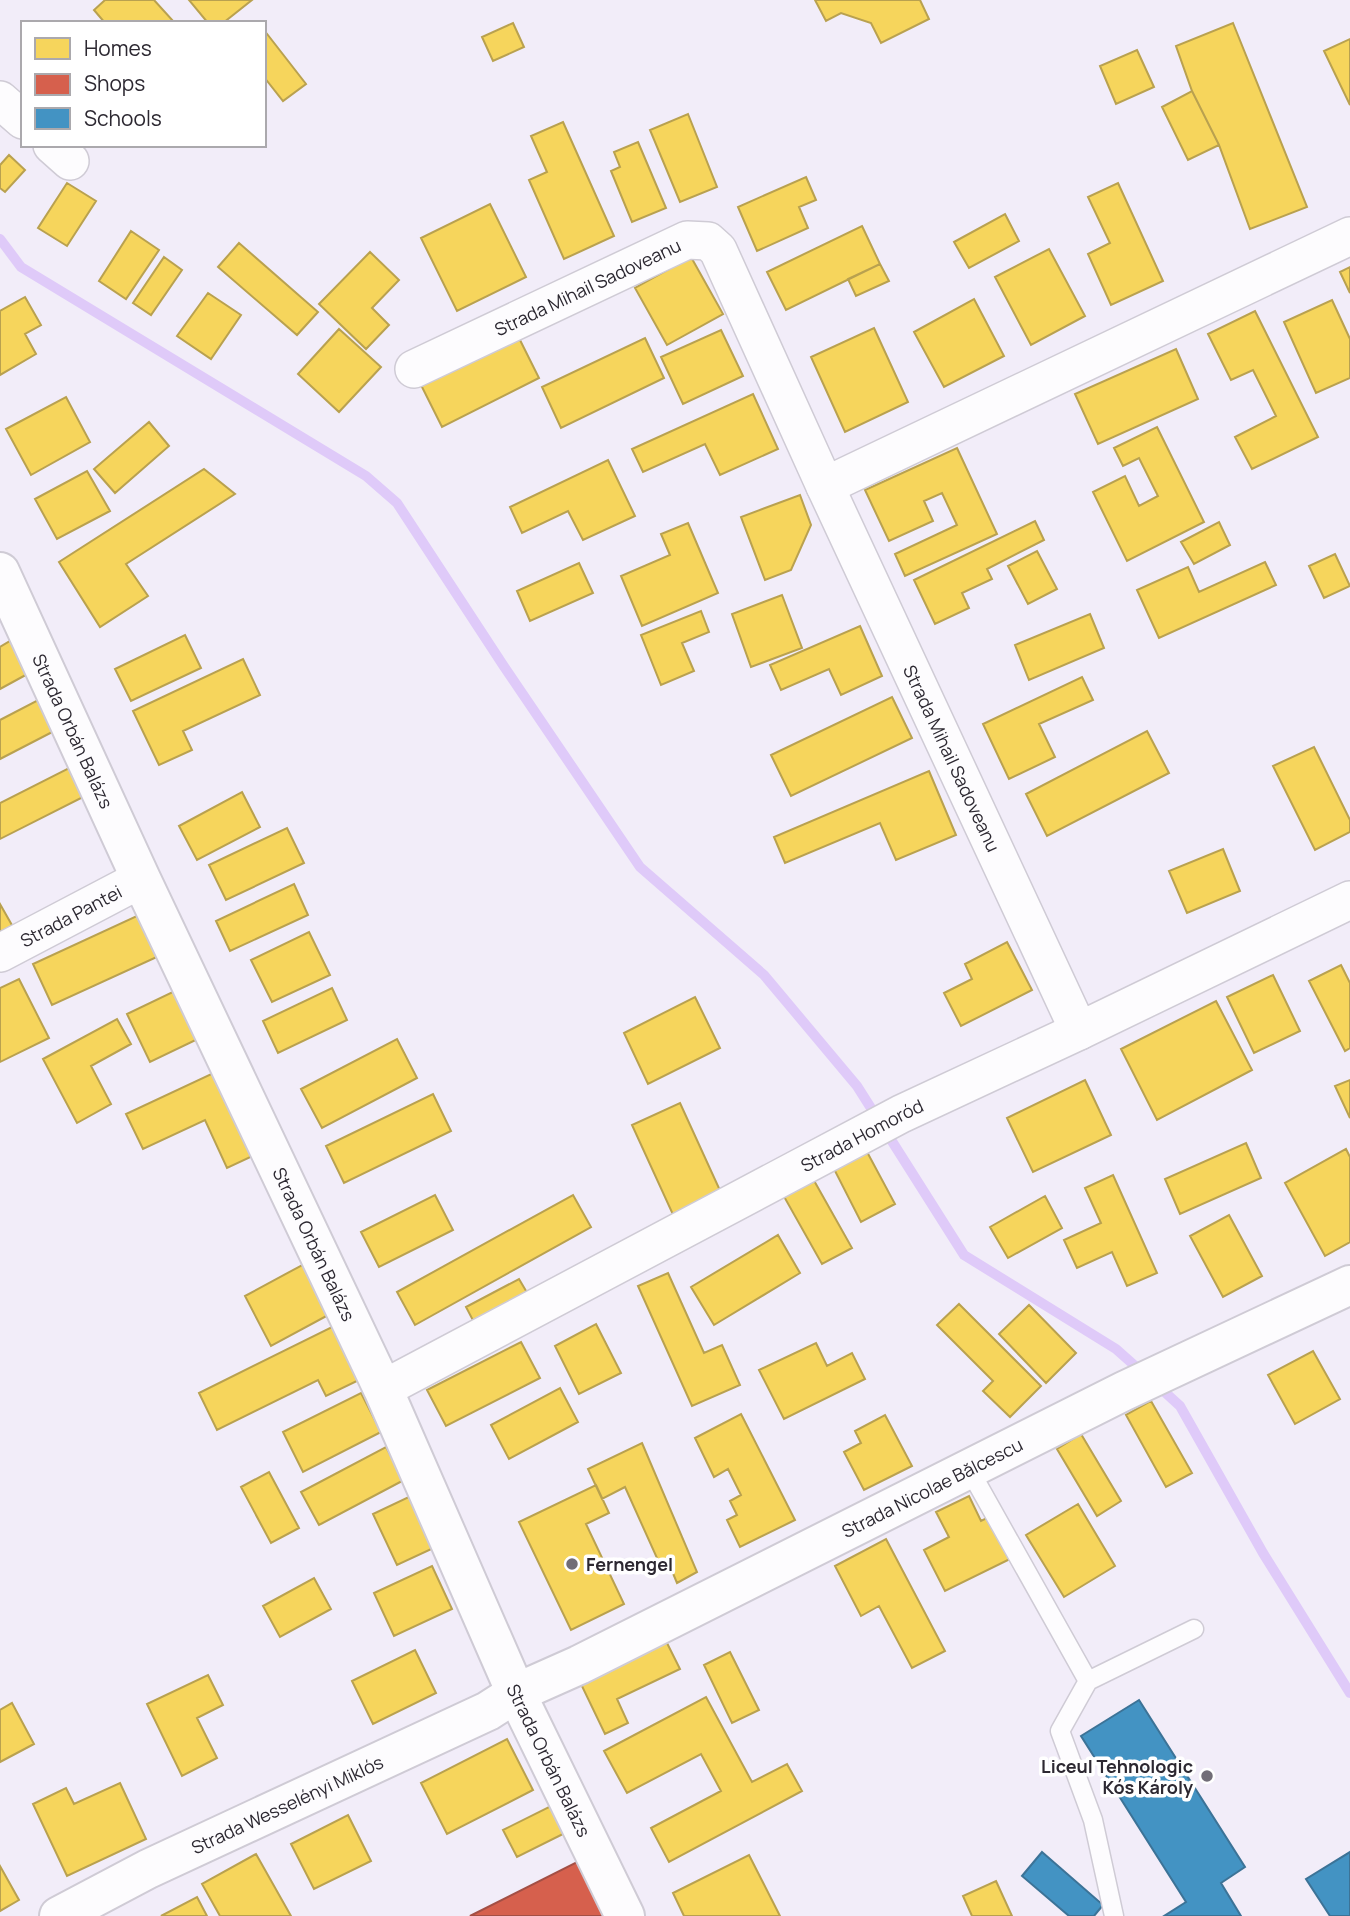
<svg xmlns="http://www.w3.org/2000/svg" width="1350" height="1916" font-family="Manrope,sans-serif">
	<rect width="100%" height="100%" fill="#f2edf9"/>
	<path fill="#f6d55c" stroke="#b9a14f" stroke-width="2" d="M105 0H154L174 22 105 23 94 10Z
		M189 0H252L223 23H208Z
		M815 0H920L929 19 881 43 871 23 841 13 826 21Z
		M513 23 524 47 493 61 482 37Z
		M1233 23 1307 207 1250 229 1219 145 1192 91 1176 46Z
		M264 30 306 84 283 101 264 77Z
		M1350 39V105L1324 51Z
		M1137 50 1154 87 1116 104 1100 66Z
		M1192 91 1219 145 1188 160 1162 107Z
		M688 114 717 187 680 202 650 130Z
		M563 122 614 236 564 259 529 180 547 172 531 136Z
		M638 142 666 208 632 222 611 171 620 167 614 152Z
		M9 155 25 170 5 192 0 188V165Z
		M806 177 816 200 799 207 808 228 757 251 738 207Z
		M67 183 96 201 67 246 38 228Z
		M1118 183 1163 281 1111 305 1088 254 1110 243 1088 197Z
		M490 204 526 277 457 311 421 238Z
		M1005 214 1019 241 969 268 954 242Z
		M862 226 880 264 786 310 767 272Z
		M131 231 159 250 126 299 99 281Z
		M239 243 318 312 297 335 218 267Z
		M1049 249 1085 316 1031 345 995 277Z
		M370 252 399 280 372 308 389 325 366 349 319 304Z
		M164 257 182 270 151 315 133 303Z
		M691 257 723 314 667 345 635 288Z
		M880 264 889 281 856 296 848 279Z
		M1350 267V293L1340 272Z
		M208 293 241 315 211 359 177 336Z
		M25 297 41 325 25 334 36 354 0 375V311Z
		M974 299 1004 356 944 387 914 332Z
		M1332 300 1350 339V378L1316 393 1284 322Z
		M1255 311 1318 437 1252 469 1235 437 1276 416 1253 370 1231 380 1208 334Z
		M874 328 908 402 845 432 811 357Z
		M339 329 381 367 339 412 298 374Z
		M721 330 743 376 683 404 661 357Z
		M517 334 539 378 442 427 419 381Z
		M645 338 664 378 561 428 542 387Z
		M1176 349 1198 399 1098 444 1075 394Z
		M753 394 778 449 720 475 705 444 643 472 632 449Z
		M66 397 90 442 31 475 6 429Z
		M149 422 169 446 115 493 94 469Z
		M1157 427 1204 522 1127 561 1093 492 1125 476 1139 506 1158 496 1139 458 1123 466 1114 448Z
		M957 448 997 534 905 576 895 554 957 525 942 493 924 501 933 521 889 541 865 490Z
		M608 460 635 516 583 540 568 511 522 533 510 507Z
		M204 469 235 494 126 564 148 596 100 627 59 562Z
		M87 471 110 511 57 539 35 499Z
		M800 495 811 525 791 570 765 580 741 517Z
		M1035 521 1044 540 987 569 992 579 962 593 969 608 935 624 914 580Z
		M1219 522 1230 545 1194 564 1181 542Z
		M688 523 718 593 642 626 621 576 670 555 661 534Z
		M1037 551 1057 589 1028 604 1008 566Z
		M1335 554 1350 586 1324 598 1309 566Z
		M1265 562 1276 585 1159 638 1137 590 1188 567 1199 592Z
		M579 563 593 593 530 621 517 591Z
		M782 595 802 648 751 667 732 614Z
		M701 611 709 632 682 643 694 671 661 685 641 635Z
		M1090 614 1104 648 1029 680 1015 645Z
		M860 626 882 676 841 695 829 669 781 690 770 665Z
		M185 635 201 668 131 701 115 669Z
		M15 638 33 671 0 689V647Z
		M243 659 260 695 183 731 192 750 159 765 133 711Z
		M1082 677 1093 700 1039 724 1055 757 1009 779 983 724Z
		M44 697 60 728 0 759V720Z
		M892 697 912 738 791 796 771 755Z
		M1147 731 1169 773 1047 836 1026 794Z
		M1314 747 1350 820V832L1315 850 1273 766Z
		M75 765 89 794 0 839V803Z
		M929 771 956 835 896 860 880 823 785 863 774 837Z
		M242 792 260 827 197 860 179 826Z
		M287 828 304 863 226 900 209 865Z
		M1223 849 1240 891 1187 913 1169 871Z
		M294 884 308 915 230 951 216 921Z
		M0 904 13 927 0 935Z
		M139 915 159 956 52 1005 33 964Z
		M309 932 330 975 272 1002 251 960Z
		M1007 942 1032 990 961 1026 944 993 972 979 965 964Z
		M1341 965 1350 983V1048L1345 1051 1309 981Z
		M1273 975 1300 1031 1254 1053 1227 997Z
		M19 979 49 1038 0 1062V988Z
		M181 988 204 1036 150 1062 127 1014Z
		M332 988 347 1020 278 1053 263 1021Z
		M695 997 720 1048 648 1084 624 1033Z
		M1216 1001 1252 1070 1157 1120 1121 1049Z
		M117 1019 131 1044 91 1066 111 1104 77 1123 43 1059Z
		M397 1039 417 1078 322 1128 301 1089Z
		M222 1069 261 1152 227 1168 205 1120 143 1149 126 1114Z
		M1085 1080 1111 1135 1033 1172 1007 1118Z
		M1350 1080V1118L1335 1086Z
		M433 1094 451 1131 344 1183 326 1146Z
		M680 1103 723 1197 675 1219 632 1125Z
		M1246 1143 1261 1178 1180 1214 1165 1179Z
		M1346 1149 1350 1157V1242L1325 1256 1285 1183Z
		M866 1150 895 1204 861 1222 833 1167Z
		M1113 1175 1157 1273 1127 1286 1112 1252 1077 1268 1064 1240 1101 1223 1085 1188Z
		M812 1177 852 1248 822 1264 782 1193Z
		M435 1195 453 1230 379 1267 361 1232Z
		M573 1195 591 1227 415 1325 397 1292Z
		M1045 1196 1062 1228 1008 1258 990 1227Z
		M1229 1215 1262 1276 1223 1297 1190 1236Z
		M778 1235 800 1273 714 1325 691 1287Z
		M306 1263 332 1313 271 1346 245 1296Z
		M668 1273 704 1353 722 1345 740 1385 692 1406 638 1286Z
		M519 1279 532 1301 478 1330 466 1307Z
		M959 1304 1041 1386 1010 1417 983 1391 993 1381 937 1325Z
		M1029 1305 1076 1353 1046 1383 999 1334Z
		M596 1324 621 1373 579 1394 555 1346Z
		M334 1326 361 1379 326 1396 318 1380 217 1430 199 1393Z
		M521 1342 540 1378 446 1426 427 1390Z
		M816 1343 827 1366 852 1353 865 1379 784 1419 759 1370Z
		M1313 1351 1340 1399 1295 1424 1268 1375Z
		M560 1388 578 1422 509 1459 491 1425Z
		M361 1393 381 1432 303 1472 283 1432Z
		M1151 1401 1192 1473 1166 1487 1126 1415Z
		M741 1414 795 1520 740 1547 727 1520 737 1515 730 1501 741 1495 728 1469 714 1477 695 1438Z
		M885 1415 912 1466 864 1490 844 1452 861 1443 855 1431Z
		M1081 1434 1121 1501 1097 1516 1057 1449Z
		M642 1443 697 1572 677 1583 670 1566 661 1567 625 1487 602 1499 588 1469Z
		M386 1447 404 1480 319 1525 301 1492Z
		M269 1472 299 1528 271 1543 241 1487Z
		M596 1485 609 1513 586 1524 624 1604 571 1630 519 1522Z
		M415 1494 440 1545 397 1565 373 1514Z
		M969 1496 981 1521 991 1516 1012 1558 945 1591 924 1550 949 1537 936 1512Z
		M1078 1504 1115 1566 1064 1597 1026 1535Z
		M886 1539 945 1651 912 1668 879 1606 861 1616 835 1566Z
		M432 1566 452 1609 394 1636 374 1593Z
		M314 1578 331 1609 280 1637 263 1606Z
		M666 1641 680 1669 617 1699 628 1723 605 1734 580 1682Z
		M415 1650 436 1693 373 1724 352 1681Z
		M730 1652 759 1710 732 1723 704 1665Z
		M208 1675 223 1705 197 1718 217 1758 182 1776 147 1704Z
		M706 1697 752 1782 787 1764 802 1791 669 1862 651 1828 721 1791 701 1754 627 1793 604 1751Z
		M12 1703 34 1744 0 1762V1710Z
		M507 1739 533 1790 447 1834 421 1783Z
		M120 1783 146 1839 67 1876 33 1804 66 1788 74 1804Z
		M555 1804 569 1831 517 1857 503 1830Z
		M348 1815 371 1861 314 1889 291 1844Z
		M256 1854 291 1916H220L202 1884Z
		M749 1855 780 1916H684L673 1893Z
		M0 1866 19 1900 0 1911Z
		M996 1881 1012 1916H972L963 1896Z
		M197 1897 207 1916H161Z"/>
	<path fill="#d6604d" stroke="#a34f45" stroke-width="2" d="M585 1858 613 1916H470Z"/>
	<path fill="#4393c3" stroke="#3c7397" stroke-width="2" d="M1139 1700 1245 1867 1221 1883 1241 1916H1164L1186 1902 1081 1736Z
		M1042 1852 1103 1905 1094 1916H1069L1022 1876Z
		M1350 1852V1916H1330L1306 1879Z"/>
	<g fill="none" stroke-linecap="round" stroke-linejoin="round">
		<path stroke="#dfcaf9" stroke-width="10" d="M0 239 21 267 366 476 397 503 503 665 640 867 764 975 857 1086 964 1255 1116 1349 1143 1373
			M1157 1385 1180 1406 1263 1553 1350 1693"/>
		<g stroke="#cfcbd5" stroke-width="21">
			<path id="lane" d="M969 1469 1088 1681
				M1114 1916 1093 1820 1060 1731 1088 1681 1194 1629"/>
		</g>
		<g stroke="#cfcbd5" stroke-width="40">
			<g id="street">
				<path d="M0 100 23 120"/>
				<path d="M52 145 70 161"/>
				<path id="s1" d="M414 369 687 240 708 241 718 250 825 486 1079 1031"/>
				<path d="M825 486 1350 236"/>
				<path id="s2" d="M0 953 141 879"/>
				<path id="s3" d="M383 1389 901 1114 1079 1031 1350 900"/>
			</g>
		</g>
		<g stroke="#cfcbd5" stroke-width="42">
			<g id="secondary">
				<path id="s4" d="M0 572 141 879 383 1389 516 1693 625 1916"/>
				<path id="s5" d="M59 1916 148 1869 488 1711 516 1693 579 1665 1124 1391 1350 1285"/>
			</g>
		</g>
		<use href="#lane" stroke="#fdfcfe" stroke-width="18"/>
		<use href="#street" stroke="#fdfcfe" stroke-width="37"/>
		<use href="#secondary" stroke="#fdfcfe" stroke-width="38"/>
	</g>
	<g fill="#716d77" stroke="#fff" stroke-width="2.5">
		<circle cx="572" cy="1564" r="7"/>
		<circle cx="1207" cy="1776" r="7"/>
	</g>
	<g text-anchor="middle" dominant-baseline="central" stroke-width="7" stroke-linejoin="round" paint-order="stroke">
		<g font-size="18" fill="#2c2831" stroke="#fff">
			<text stroke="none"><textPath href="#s1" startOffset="192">Strada Mihail Sadoveanu</textPath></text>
			<text stroke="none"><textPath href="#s4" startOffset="175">Strada Orbán Balázs</textPath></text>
			<text stroke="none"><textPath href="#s1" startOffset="896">Strada Mihail Sadoveanu</textPath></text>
			<text stroke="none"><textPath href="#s2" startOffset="80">Strada Pantei</textPath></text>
			<text stroke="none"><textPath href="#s3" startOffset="542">Strada Homoród</textPath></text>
			<text stroke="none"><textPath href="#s4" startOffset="742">Strada Orbán Balázs</textPath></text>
			<text stroke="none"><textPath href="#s5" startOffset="973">Strada Nicolae Bălcescu</textPath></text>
			<text stroke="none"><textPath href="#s4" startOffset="1309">Strada Orbán Balázs</textPath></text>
			<text stroke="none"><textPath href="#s5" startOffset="254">Strada Wesselényi Miklós</textPath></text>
		</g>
		<g font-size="18" font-weight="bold" fill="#2c2831" stroke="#fff" text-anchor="start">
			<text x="586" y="1564">Fernengel</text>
			<text x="1193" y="1766" text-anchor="end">Liceul Tehnologic<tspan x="1193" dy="21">Kós Károly</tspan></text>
		</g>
	</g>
	<rect x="21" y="21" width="245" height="126" fill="#ffffff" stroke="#aba9ad" stroke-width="2"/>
	<rect x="35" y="38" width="35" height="21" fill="#f6d55c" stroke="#aba9ad" stroke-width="2"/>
	<text x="84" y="56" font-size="21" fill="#2c2831">Homes</text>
	<rect x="35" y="74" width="35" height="21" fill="#d6604d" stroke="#aba9ad" stroke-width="2"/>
	<text x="84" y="91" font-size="21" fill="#2c2831">Shops</text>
	<rect x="35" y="108" width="35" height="21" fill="#4393c3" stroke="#aba9ad" stroke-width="2"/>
	<text x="84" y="126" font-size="21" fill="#2c2831">Schools</text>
</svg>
